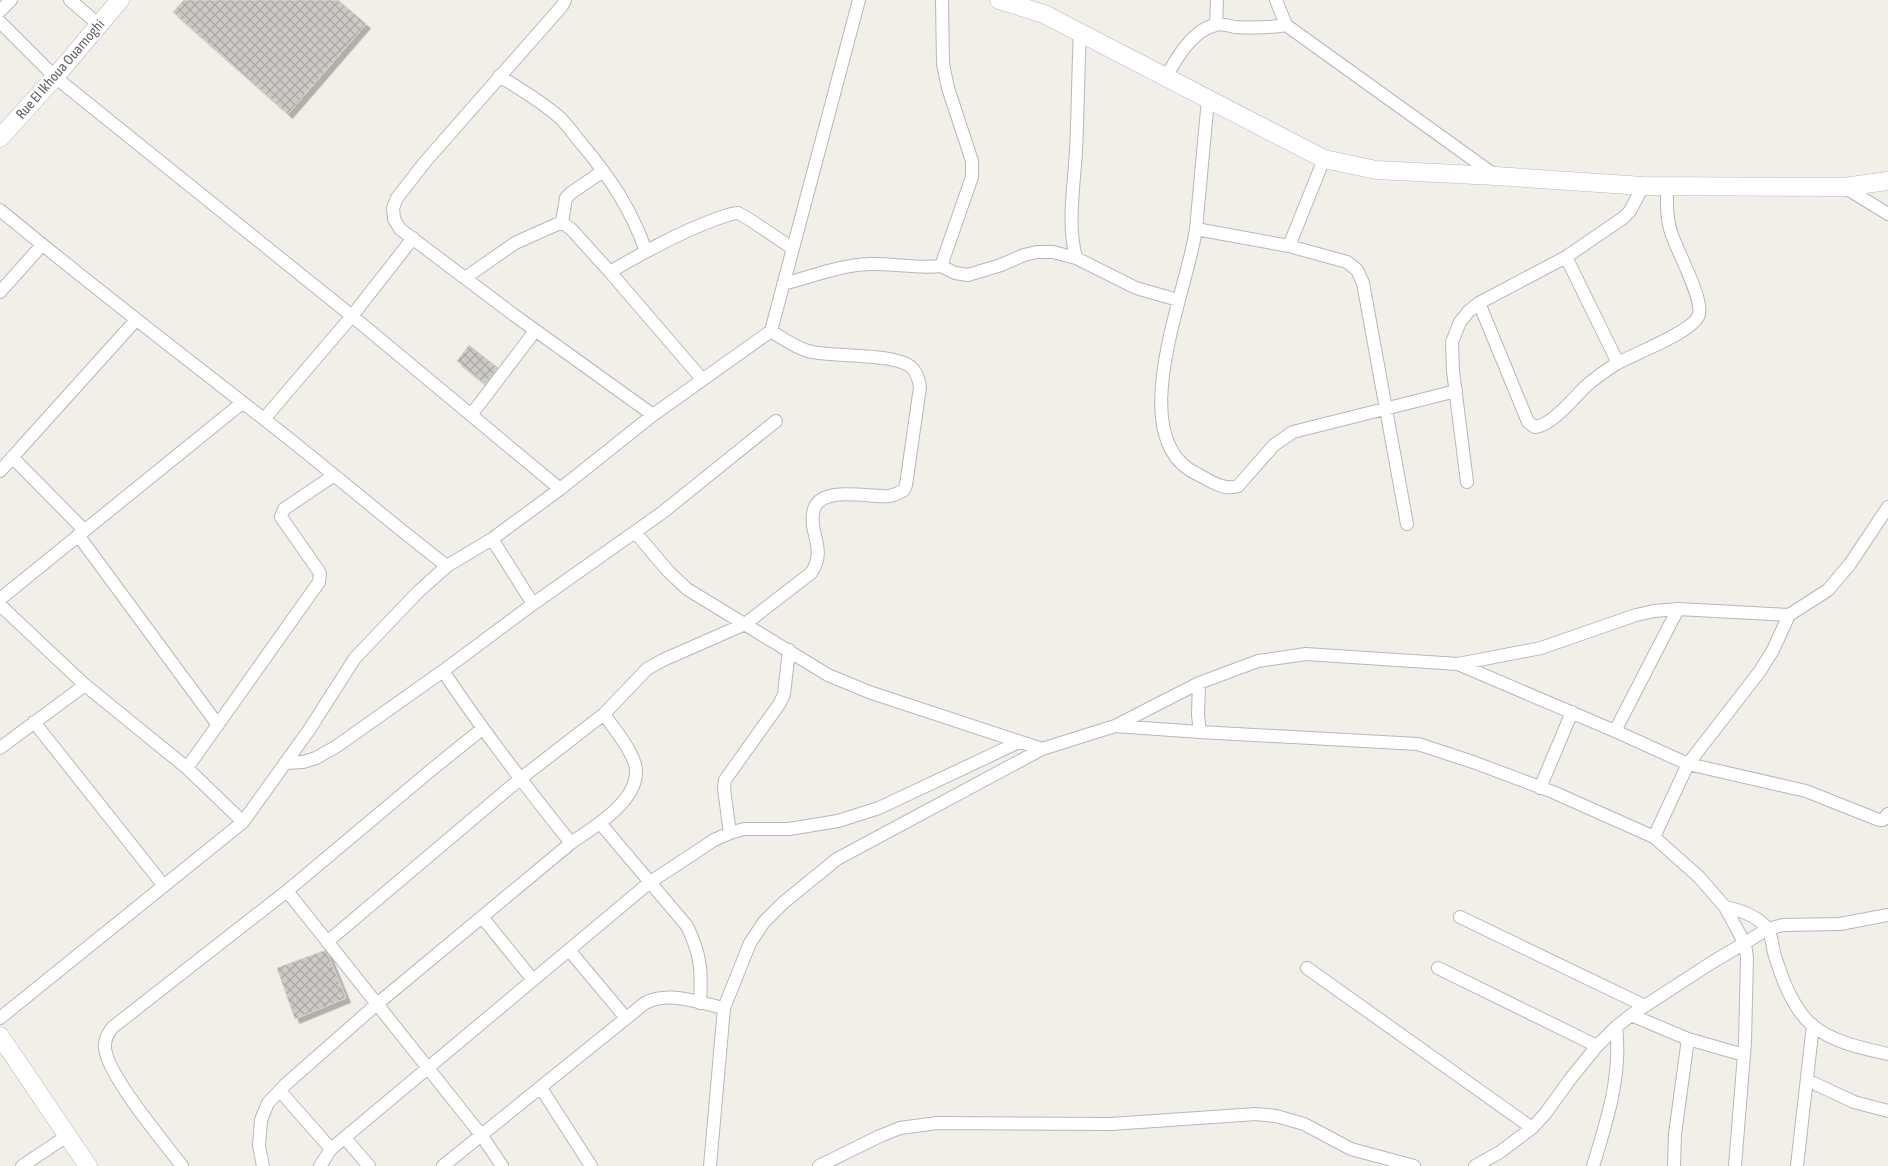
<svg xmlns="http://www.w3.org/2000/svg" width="1888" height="1166" font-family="'Asap Condensed',sans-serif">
	<defs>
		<pattern id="building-cross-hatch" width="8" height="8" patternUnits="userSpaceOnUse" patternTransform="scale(1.25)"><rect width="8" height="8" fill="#cccac5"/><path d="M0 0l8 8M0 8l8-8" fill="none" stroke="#a9a8a4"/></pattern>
		<filter id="shadow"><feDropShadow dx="4.5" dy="4.5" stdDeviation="0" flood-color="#0004"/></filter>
	</defs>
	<rect width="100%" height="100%" fill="#f1efe8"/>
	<path fill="url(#building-cross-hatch)" stroke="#d6d1c6" filter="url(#shadow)" d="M184 0H338L366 24 288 114 173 12Z
		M469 345 498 368 485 384 457 361Z
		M326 950 346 998 295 1019 277 968Z"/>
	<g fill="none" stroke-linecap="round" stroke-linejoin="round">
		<g stroke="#b5b8bc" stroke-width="14">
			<path id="street" d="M70 0 98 24
				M565 0 562 6 425 162 397 198 393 208 394 219 400 229 514 315 653 415
				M1276 0 1286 25 1496 176
				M0 11 11 0
				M0 22 55 77 352 316 560 489
				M1216 25 1217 0
				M499 76C519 88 541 101 559 117 567 124 574 135 581 143 611 179 630 207 646 251
				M1166 77C1176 59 1193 29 1216 25 1221 23 1230 26 1235 27 1252 28 1269 28 1286 25
				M1324 159 1289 246 1347 262 1357 270 1363 283 1407 524
				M1844 187 1888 214
				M0 210C87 282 175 350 264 419 326 467 384 518 447 566
				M562 222 566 198 571 193 603 171
				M1196 229 1208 99
				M1289 246 1196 229C1188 290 1120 441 1199 475 1210 481 1225 491 1238 486L1274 445 1293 432 1456 391
				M1566 257 1618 363
				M1076 258C1067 223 1074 187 1076 151 1078 111 1078 72 1080 32
				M941 266 955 273 968 275 1001 265 1024 255 1037 252H1053L1076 258 1136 288 1178 300
				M610 272C644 252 678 233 716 219 723 217 731 213 738 213 743 214 784 243 792 248
				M465 278 515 243 562 222 572 230 610 272 702 379
				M783 284C811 277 840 265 869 264 893 263 917 269 941 266L972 177V161L948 88 943 64 942 0
				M0 292 42 245
				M1479 303 1528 422 1535 427C1551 426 1574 398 1585 387 1595 378 1605 371 1616 364 1633 354 1696 331 1699 314 1703 298 1678 253 1672 235 1666 219 1667 203 1667 186
				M471 415 535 331
				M264 419 352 316 413 238
				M12 457 84 530
				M0 471 136 320
				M1467 482 1453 371 1452 342 1460 322 1469 311 1479 303 1566 257 1623 218 1630 211 1643 186
				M635 532 668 571 687 589 828 675 869 692 1042 749
				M78 535 218 725
				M492 539 533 604
				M0 599 242 403
				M0 605 85 685 187 768 243 822
				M1678 609 1654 611 1636 615 1541 648 1458 664 1615 731 1688 764 1806 791 1879 820H1883L1888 814
				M1199 683 1198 715 1200 732
				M604 714 647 669 663 660 745 624 811 573C828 549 807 531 814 509 822 485 869 498 889 496 895 495 899 493 904 490L906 485 920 387C919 380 917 374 913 369 899 352 832 358 808 351 794 347 782 338 771 331
				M34 722 164 886
				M1115 726 1199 683 1258 661 1306 654 1458 664
				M1615 731 1678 609 1789 615
				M0 748 85 685
				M285 763 303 762 316 758 337 746 443 671
				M187 768 319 582 320 574 318 570 281 517 284 509 333 476
				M1540 788 1572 712
				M600 823 687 926C701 955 702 971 700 1003
				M730 833 724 789 725 780 780 703 784 694 789 650
				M1654 837 1688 764 1760 671 1773 650 1789 615 1828 590 1850 564 1888 507
				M287 891 482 1136 502 1166
				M1725 907C1740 910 1759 916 1768 930 1773 938 1772 950 1776 959 1783 982 1794 1010 1813 1026 1835 1043 1862 1048 1888 1054
				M482 917 533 980
				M1460 917 1645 1006
				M327 942 520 779 604 714C613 728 636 754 636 771 637 802 594 827 571 843 526 787 483 731 443 671L533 604 663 512 776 421
				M569 950 626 1018
				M1307 968 1532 1128
				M1438 968 1597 1046
				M1631 1015 1688 1039 1744 1055
				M0 1018 243 822 309 730 355 658 417 593 447 566 492 539 560 489 653 415 771 331 859 0
				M1807 1080 1854 1102 1888 1111
				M541 1088 591 1166
				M280 1091 331 1149
				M345 1138 369 1166
				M22 1166 67 1136
				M182 1166C164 1142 107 1075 105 1048 104 1040 108 1033 113 1027L287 891 430 771 482 729
				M263 1166 259 1146 261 1120 268 1103 286 1084 377 1004 571 843
				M320 1166 331 1149 649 883 714 840 730 833 744 829H789L838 821 879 808 1019 742
				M443 1166 645 1003C669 990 699 1003 724 1008
				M710 1166 724 1008 750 943 764 922 783 903 837 859 1042 749 1115 726 1200 732 1418 744 1473 762 1553 792 1654 837 1699 877 1725 907 1745 944 1747 958 1745 1042 1735 1166
				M819 1166 880 1136 900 1128 937 1123 1111 1124 1256 1114 1276 1116 1304 1124 1351 1149 1414 1166
				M1475 1166 1500 1152 1532 1128 1545 1114 1571 1078 1597 1046 1616 1027 1631 1015 1711 963 1768 929 1783 925 1840 924 1888 915
				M1593 1166C1607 1121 1622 1074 1616 1027
				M1674 1166 1675 1134 1688 1039
				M1797 1166 1813 1025"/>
		</g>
		<g stroke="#b6babf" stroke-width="19">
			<path id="secondary" d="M999 0 1044 14 1324 159 1376 170 1496 176 1643 186 1844 187 1888 181
				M0 138 55 77 120 0
				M0 1036 88 1166"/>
		</g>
		<use href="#street" stroke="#fff" stroke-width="12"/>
		<use href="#secondary" stroke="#fff" stroke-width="18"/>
	</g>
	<g text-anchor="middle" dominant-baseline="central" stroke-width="4.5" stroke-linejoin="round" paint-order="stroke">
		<g font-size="14" fill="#5f6368" stroke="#fff">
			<text transform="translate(60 69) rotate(-49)">Rue EI Ikhoua Ouarnoghi</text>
		</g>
	</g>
</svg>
